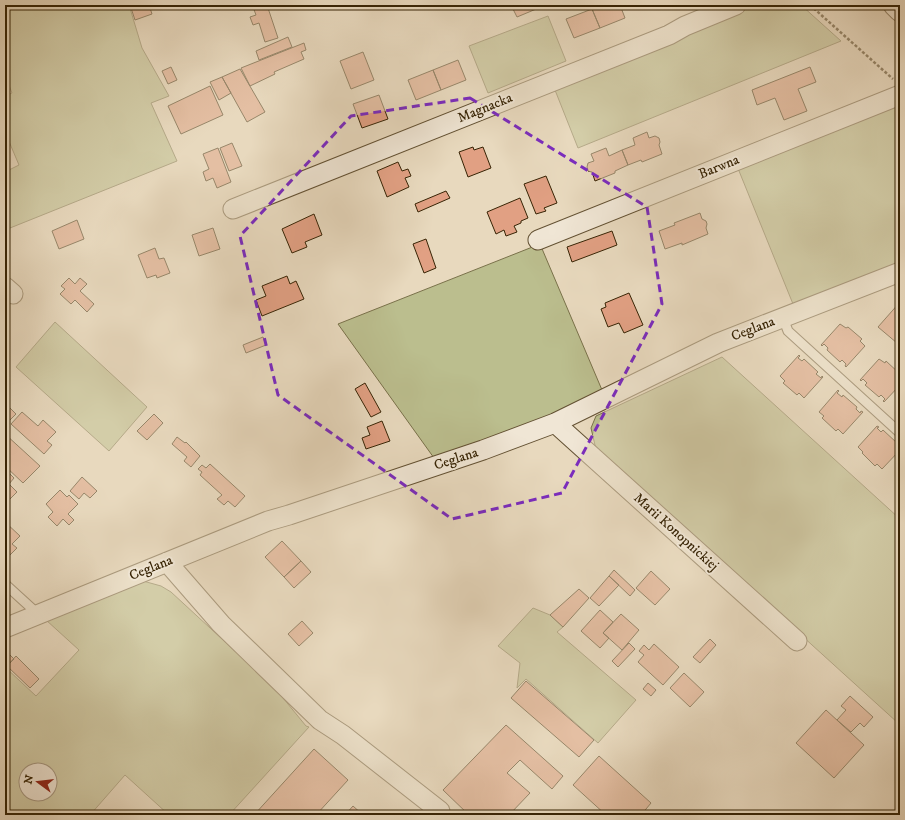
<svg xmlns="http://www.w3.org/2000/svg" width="905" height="820" font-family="'IM FELL DW Pica',serif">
	<rect width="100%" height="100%" fill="#e8d9be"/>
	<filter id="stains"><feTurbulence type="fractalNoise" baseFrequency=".005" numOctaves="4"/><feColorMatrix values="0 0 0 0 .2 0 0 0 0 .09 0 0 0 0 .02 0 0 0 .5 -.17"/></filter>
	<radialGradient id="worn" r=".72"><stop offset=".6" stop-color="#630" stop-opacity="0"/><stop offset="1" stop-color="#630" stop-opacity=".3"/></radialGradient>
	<path fill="#bbbe8e" stroke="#79714a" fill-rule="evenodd" d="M10 5H129L142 48 169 96 151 103 177 161 5 230V172L19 165 5 132V96L12 93 5 75V7Z
		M755 5H801L841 41 578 148 553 85Z
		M548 16 566 61 488 93 469 46Z
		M900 101V263L793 304 737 166Z
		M540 244 602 390 546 420 434 458 338 324Z
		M55 322 147 407 109 451 16 367Z
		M722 357 900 519V721L898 723 801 635 598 458 591 428 596 416Z
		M143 581 161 586 171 592 274 687 306 726 309 727 229 815H169L125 775 90 815H5V667L36 696 79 650 46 620ZM26 770H50V794H26Z
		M533 608 550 615 563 627 557 632 636 700 598 743 526 679 517 688 520 663 498 646Z"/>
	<path fill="#e1a083" stroke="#372405" d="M130 5H149L152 14 135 20Z
		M259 5H272L273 7 268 8 278 38 265 42 259 23 253 25 250 17 256 15 253 7Z
		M511 5H540L541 7 517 17Z
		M601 5H620L625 18 600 28 592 9Z
		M592 9 600 28 574 38 566 19Z
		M288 37 292 47 259 60 256 51Z
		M304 43 306 50 301 52 304 59 274 72 275 74 250 86 241 68Z
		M363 52 374 80 351 89 340 61Z
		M458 60 466 80 441 90 433 70Z
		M171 67 177 80 168 84 162 71Z
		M810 67 816 82 798 89 807 111 784 120 775 98 757 105 752 90Z
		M240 69 265 112 247 122 222 77Z
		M433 70 441 90 416 100 408 80Z
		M222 77 231 93 219 100 210 82Z
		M210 86 223 115 181 134 168 106Z
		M379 95 388 119 362 128 353 104Z
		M647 132 649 138 655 136 659 138 660 142 659 145 662 154 642 162 641 160 628 165 622 150 635 145 633 138Z
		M232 143 242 166 229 171 220 148Z
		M473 147 474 150 483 147 491 168 468 177 459 152Z
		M218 148 231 182 217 188 213 178 206 181 203 172 209 169 203 154Z
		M606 148 609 156 622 150 628 165 615 171V173L595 181 592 172 588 171 587 167 588 163 594 161 591 154Z
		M398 162 402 171 408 169 411 176 405 178 409 187 387 197 377 171Z
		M546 176 557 203 544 208 546 211 536 214 524 184Z
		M446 191 450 198 418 212 415 204Z
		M520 198 528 218 521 221V223L514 226 517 232 506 236 504 230 496 234 487 212Z
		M700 213 702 219 706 221 707 224 706 228 708 234 682 245V243L665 249 659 231 675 225 674 223Z
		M314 214 322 235 305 242 307 247 292 253 282 229Z
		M77 220 84 239 59 249 52 231Z
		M213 228 220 249 199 256 192 235Z
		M612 231 617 245 572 262 567 247Z
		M426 239 436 268 424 273 413 244Z
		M155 248 159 259 164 258 170 273 157 278 156 275 147 278 138 255Z
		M287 276 290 284 296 281 304 299 262 316 256 300 266 296 262 286Z
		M69 278 75 284 80 278 87 284 80 291 94 304 87 312 75 300 71 304 60 294 65 289 61 286Z
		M629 293 643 325 624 333 619 323 608 327 601 309 606 307 605 303Z
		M900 302V339L897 343 878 327Z
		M5 312 9 316 5 321Z
		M840 324 846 328 848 327 862 339 860 341 865 346 846 367 845 366 846 364 842 360 840 362 827 350 828 348 824 344 822 346 821 345Z
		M263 337 266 345 246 353 243 345Z
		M799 355 800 356 798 358 802 361 804 359 818 372 816 374 821 378 822 376 823 377 804 398 799 393 797 395 783 383 785 381 780 376Z
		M879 359 885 363 886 361 900 374 899 376 900 377V385L884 402 883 401 885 399 881 395 879 397 865 385 867 383 863 379 861 381 860 380Z
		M365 383 381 412 371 417 355 389Z
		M838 390 839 391 837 393 842 397 843 395 857 407 856 409 860 413 861 411 863 412 843 434 838 429 836 431 822 418 824 416 819 412Z
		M5 403 16 414 5 425Z
		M22 412 38 426 43 420 56 432 47 441 52 445 44 454 11 424Z
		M154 414 163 423 147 440 137 431Z
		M382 421 390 441 366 449 362 438 370 435 367 427Z
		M877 426 879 427 877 428 881 432 883 430 897 443 895 445 899 449 900 448V450L882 469 877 464 875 466 862 453 863 452 858 447Z
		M5 434 40 466 23 483 5 466Z
		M177 437 185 443 186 442 200 456 191 467 184 461 187 457 172 444Z
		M210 464 245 496 235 507 228 501 224 505 217 499 222 495 200 475 202 472 198 469 202 465 206 468Z
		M5 469 14 478 9 484 17 492 7 502 5 500Z
		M82 477 97 491 90 498 84 493 79 499 70 491Z
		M60 490 67 497 69 495 78 504 68 514 74 520 69 525 63 519 57 526 48 517 53 512 46 504Z
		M5 522 20 536 12 544 17 548 8 557 5 554Z
		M282 541 301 561 284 577 265 557Z
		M301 561 311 572 294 588 284 577Z
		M614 570 635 590 630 596 609 576Z
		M651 571 670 589 655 605 636 588Z
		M609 576 619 585 599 606 590 598Z
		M579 589 589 598 563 627 550 615Z
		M600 610 613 622 603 633 609 638 600 648 581 631Z
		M621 614 639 630 622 650 603 633Z
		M302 621 313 633 299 646 288 634Z
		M710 639 716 645 700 663 693 657Z
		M629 643 635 649 618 667 612 661Z
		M654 644 679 667 663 685 638 662 644 655 639 651 644 645 649 650Z
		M5 650 14 659 7 666 5 664Z
		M16 656 39 679 30 688 7 666Z
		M684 673 704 692 690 707 670 688Z
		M526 681 594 740 579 757 511 698Z
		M648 683 656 690 651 696 643 689Z
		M850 696 873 717 864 727 860 723 851 732 837 720 846 710 841 706Z
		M826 710 864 745 834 778 796 743Z
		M506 725 563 776 552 789 520 760 507 773 530 793 509 815H469L443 790Z
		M314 749 348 780 316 815H254Z
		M599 756 651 803 641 815H606L573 785Z
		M353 806 363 815H345Z"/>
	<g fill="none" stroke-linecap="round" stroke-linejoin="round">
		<g stroke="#635133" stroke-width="11">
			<path id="service" d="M783 318 788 331 900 433
				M5 584 39 615"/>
		</g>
		<g stroke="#635133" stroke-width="21">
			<path id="minor" d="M233 209 669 35 685 26 736 5
				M538 240 900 95
				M5 287 13 294
				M555 423 797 641
				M167 562 221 624 320 720 343 735 440 811 436 815
				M5 628 268 521 289 515 483 450 555 423 718 343 900 272"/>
		</g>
		<g stroke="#372405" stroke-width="24">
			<path id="secondary" d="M895 5 900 10"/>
		</g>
		<path stroke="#372405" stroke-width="2.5" stroke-dasharray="3 2" stroke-linecap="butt" d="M810 5 893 79"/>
		<use href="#service" stroke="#f0e6d5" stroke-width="9"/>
		<use href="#minor" stroke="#f0e6d5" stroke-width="19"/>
		<use href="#secondary" stroke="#f0e6d5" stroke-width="22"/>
	</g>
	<path d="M0 0H905V820H0ZM470 98 647 207 662 304 562 493 452 519 278 395 240 236 351 116Z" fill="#e8d9be" fill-opacity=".55" fill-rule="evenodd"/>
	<path fill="none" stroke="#7b2cbf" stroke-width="3" stroke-dasharray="8 5" stroke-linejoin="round" d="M470 98 647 207 662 304 562 493 452 519 278 395 240 236 351 116Z"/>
	<g text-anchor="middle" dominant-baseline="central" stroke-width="4" stroke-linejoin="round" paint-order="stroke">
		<g font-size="14" fill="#372405" stroke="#f0e6d5">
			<text transform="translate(485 108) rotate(-22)">Magnacka</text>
			<text transform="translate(719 167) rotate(-22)">Barwna</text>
			<text transform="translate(753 329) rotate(-21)">Ceglana</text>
			<text transform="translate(456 459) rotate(-18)">Ceglana</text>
			<text transform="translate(676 532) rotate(42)">Marii Konopnickiej</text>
			<text transform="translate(151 568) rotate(-22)">Ceglana</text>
		</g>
	</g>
	<rect width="905" height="820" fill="none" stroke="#e8d9be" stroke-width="20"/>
	<rect x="6" y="6" width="893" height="808" fill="none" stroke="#372405" stroke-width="2"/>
	<rect x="10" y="10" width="885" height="800" fill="none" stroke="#372405"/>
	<g transform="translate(38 782) rotate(285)"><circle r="19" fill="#f0e6d5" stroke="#a69882"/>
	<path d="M0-3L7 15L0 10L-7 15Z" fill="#8f2418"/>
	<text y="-6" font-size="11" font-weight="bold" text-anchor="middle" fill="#372405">N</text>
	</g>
	<rect width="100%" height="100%" filter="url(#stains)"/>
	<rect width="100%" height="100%" fill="url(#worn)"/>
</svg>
